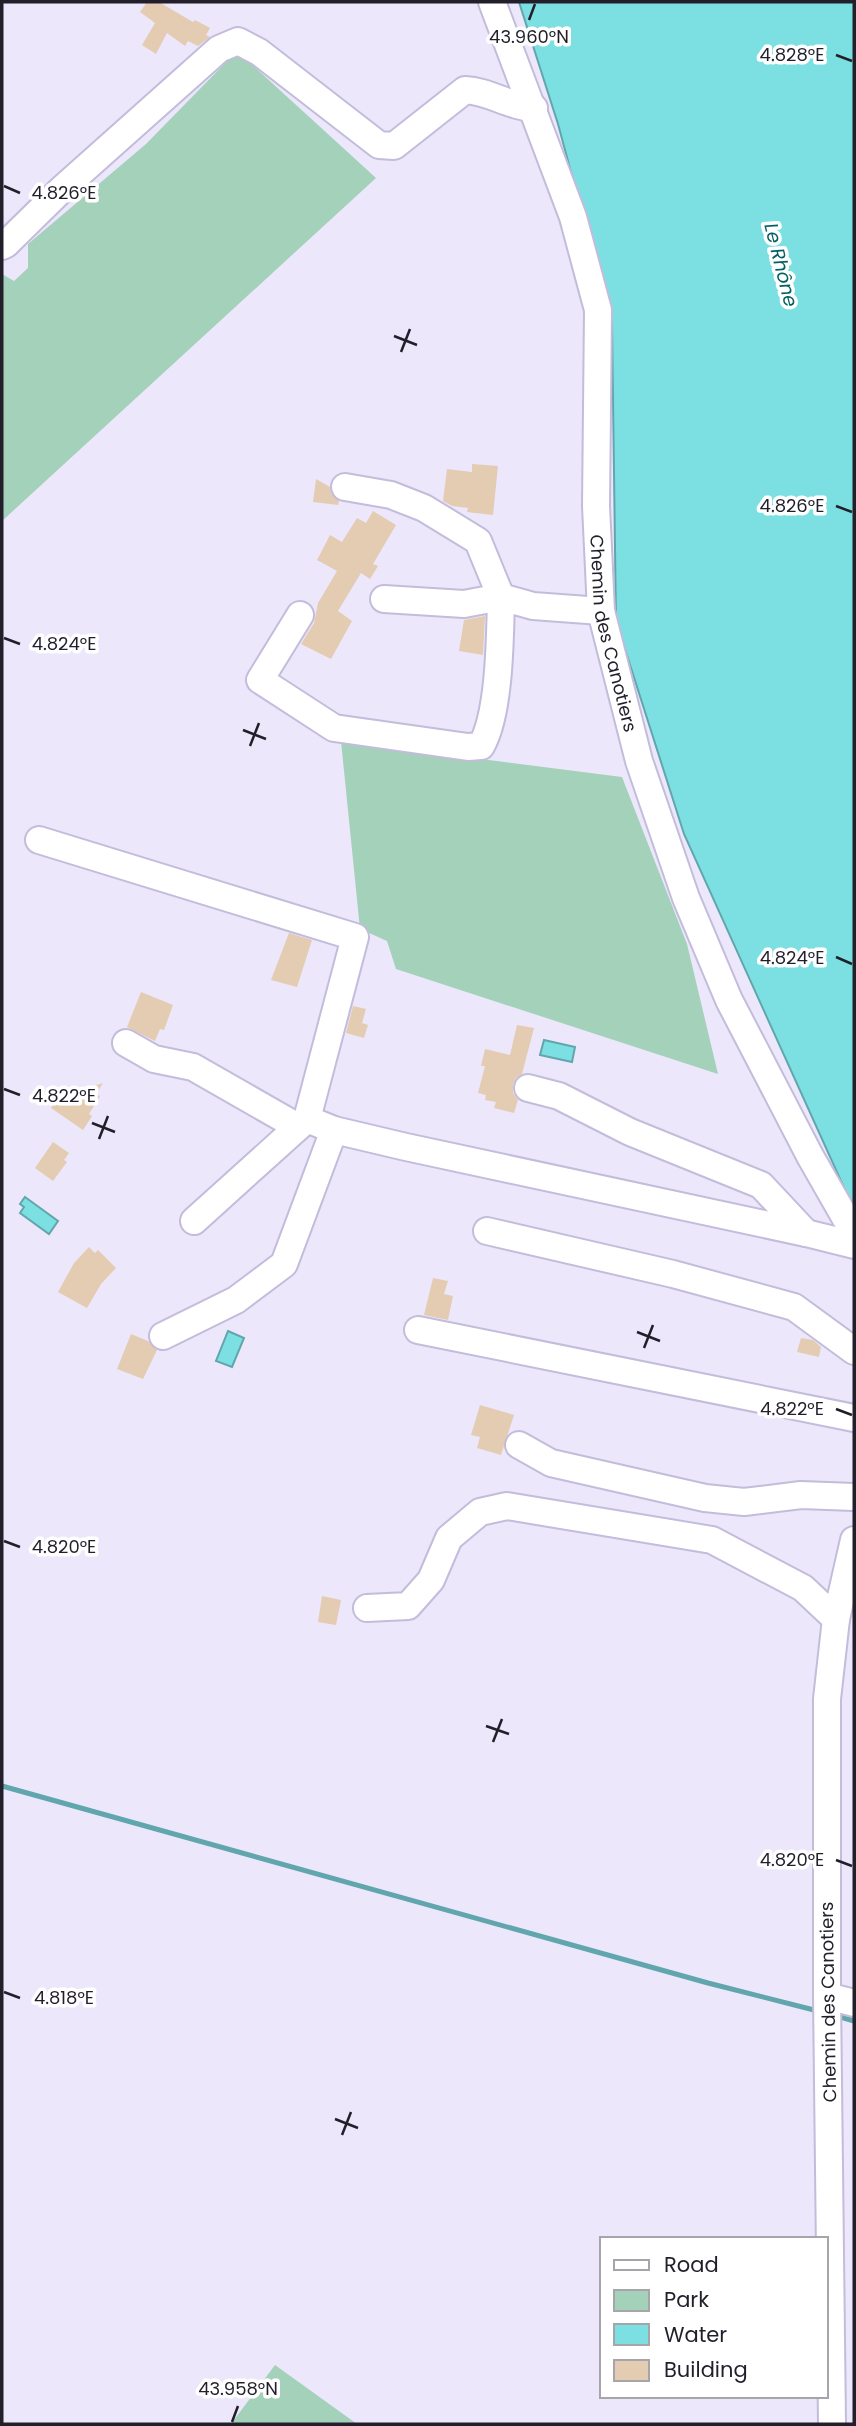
<svg xmlns="http://www.w3.org/2000/svg" width="856" height="2426" font-family="Poppins,sans-serif">
	<rect width="100%" height="100%" fill="#ece7fb"/>
	<path fill="#a4d1ba" d="M237 51 376 178 2 521V274L14 281 28 268V244L146 144Z
		M341 741 622 777 687 944 718 1074 396 969 387 941 360 929Z
		M275 2365 357 2424H231Z"/>
	<path fill="#7ce0e3" stroke="#61a6ac" stroke-width="2" d="M519 2H854V1205L850 1201 684 834 616 621 612 324 558 124Z
		M544 1040 575 1047 572 1062 540 1055Z
		M25 1197 58 1221 49 1234 20 1213 24 1207 20 1204Z
		M228 1331 244 1338 232 1367 216 1361Z"/>
	<g fill="none" stroke-linecap="round" stroke-linejoin="round">
		<path stroke="#61a6ac" stroke-width="5" d="M2 1786 708 1983 814 2010
			M837 2016 854 2021"/>
	</g>
	<path fill="#e3ccb2" d="M147 2H159L193 22 195 20 210 28 206 35 210 37 198 46 188 41 185 46 167 33 156 54 142 45 155 23 140 12Z
		M472 464 498 466 493 515 467 512 468 508 452 506 443 501 447 469 472 472Z
		M316 479 330 487 331 493 339 501 338 505 313 502Z
		M373 511 396 525 373 564 378 566 370 579 361 573 338 611 352 621 331 659 301 644 314 623 318 603 337 571 317 560 330 535 342 542 357 518 366 523Z
		M485 616 483 655 459 651 464 620Z
		M289 933 312 940 297 987 271 980Z
		M141 992 173 1005 164 1030 160 1029 155 1041 127 1027Z
		M353 1006 366 1009 362 1023 368 1025 364 1038 346 1033Z
		M517 1025 534 1028 522 1074 516 1078 513 1085V1093L518 1100 514 1113 494 1108 496 1102 485 1100 486 1095 478 1093 485 1066H481L485 1049 510 1055Z
		M103 1083 96 1094 100 1096 89 1114 92 1116 83 1130 51 1108 65 1087 74 1093Z
		M53 1142 69 1153 64 1160 67 1162 53 1181 35 1168Z
		M89 1247 95 1253 98 1250 116 1268 101 1284 87 1308 58 1292 74 1263Z
		M433 1278 448 1281 444 1294 453 1296 448 1320 424 1315Z
		M131 1334 148 1341 157 1350 143 1379 117 1369Z
		M801 1338 813 1340 821 1347 819 1357 797 1352Z
		M480 1405 514 1415 501 1455 477 1448 480 1437 471 1435Z
		M322 1596 341 1600 336 1625 318 1622Z"/>
	<g fill="none" stroke-linecap="round" stroke-linejoin="round">
		<g stroke="#c3bcdb" stroke-width="30">
			<g id="minor">
				<path id="s1" d="M492 2 573 217 598 310 596 506 601 611 639 761 686 898 729 1000 810 1156 854 1233"/>
				<path d="M2 246 6 244 62 189 219 49 238 41 259 52 379 145 394 146 465 90C489 91 510 107 534 108"/>
				<path d="M345 487 391 495 424 508 478 541 501 597 533 606 601 611"/>
				<path d="M300 615 260 680 334 728 468 747 481 746C500 714 500 636 501 597L464 604 384 599"/>
				<path d="M39 840 355 937 307 1119 334 1130 406 1147 806 1233"/>
				<path d="M126 1043 154 1059 193 1067 298 1127"/>
				<path d="M528 1088 559 1096 630 1132 761 1185 806 1233 854 1245"/>
				<path d="M194 1221 307 1119"/>
				<path d="M487 1231 673 1274 794 1307 854 1351"/>
				<path d="M418 1330 854 1418"/>
				<path d="M163 1336 236 1300 284 1264 334 1130"/>
				<path d="M519 1445 551 1463 705 1498 744 1502 801 1495 854 1497"/>
				<path d="M367 1608 408 1606 431 1580 449 1538 480 1512 507 1506 712 1540 803 1588 836 1619"/>
				<path d="M827 1996 854 2003"/>
				<path d="M832 2424 827 1996V1699L836 1619 854 1540"/>
			</g>
		</g>
		<use href="#minor" stroke="#fff" stroke-width="26"/>
	</g>
	<path fill="none" stroke="#221f2b" stroke-width="2.5" d="M529 20 535 4M836 55 852 61M4 186 20 193M394 336 417 345M401 352 410 329M836 506 852 512M4 638 20 644M243 730 266 739M250 746 259 723M836 957 852 964M4 1089 20 1095M92 1123 115 1132M99 1139 108 1116M637 1332 660 1341M644 1348 653 1325M836 1409 852 1415M4 1541 20 1547M486 1726 509 1734M493 1742 502 1719M836 1860 852 1866M4 1992 20 1998M335 2119 358 2128M342 2135 351 2112M232 2422 238 2406"/>
	<g text-anchor="middle" dominant-baseline="central" stroke-width="7" stroke-linejoin="round" paint-order="stroke">
		<g font-size="18" fill="#221f2b" stroke="#fff">
			<text stroke="none"><textPath href="#s1" startOffset="651">Chemin des Canotiers</textPath></text>
			<text transform="translate(828 2002) rotate(-91)">Chemin des Canotiers</text>
		</g>
		<g font-size="19" font-style="italic" fill="#025f62" stroke="#fff">
			<text transform="translate(781 265) rotate(76)">Le Rhône</text>
		</g>
	</g>
	<g font-size="18" text-anchor="middle" fill="#221f2b" stroke="#fff" stroke-width="7" stroke-linejoin="round" paint-order="stroke">
		<text x="529" y="43">43.960°N</text>
		<text x="792" y="61">4.828°E</text>
		<text x="64" y="199">4.826°E</text>
		<text x="792" y="512">4.826°E</text>
		<text x="64" y="650">4.824°E</text>
		<text x="792" y="964">4.824°E</text>
		<text x="64" y="1102">4.822°E</text>
		<text x="792" y="1415">4.822°E</text>
		<text x="64" y="1553">4.820°E</text>
		<text x="792" y="1866">4.820°E</text>
		<text x="64" y="2004">4.818°E</text>
		<text x="238" y="2395">43.958°N</text>
	</g>
	<rect width="856" height="2426" fill="none" stroke="#221f2b" stroke-width="7"/>
	<rect x="600" y="2237" width="228" height="161" fill="#ffffff" stroke="#a7a5aa" stroke-width="2"/>
	<rect x="614" y="2260" width="35" height="10" fill="#ffffff" stroke="#a7a5aa" stroke-width="2"/>
	<text x="664" y="2272" font-size="21" fill="#221f2b">Road</text>
	<rect x="614" y="2290" width="35" height="21" fill="#a4d1ba" stroke="#a7a5aa" stroke-width="2"/>
	<text x="664" y="2307" font-size="21" fill="#221f2b">Park</text>
	<rect x="614" y="2324" width="35" height="21" fill="#7ce0e3" stroke="#a7a5aa" stroke-width="2"/>
	<text x="664" y="2342" font-size="21" fill="#221f2b">Water</text>
	<rect x="614" y="2360" width="35" height="21" fill="#e3ccb2" stroke="#a7a5aa" stroke-width="2"/>
	<text x="664" y="2377" font-size="21" fill="#221f2b">Building</text>
</svg>
